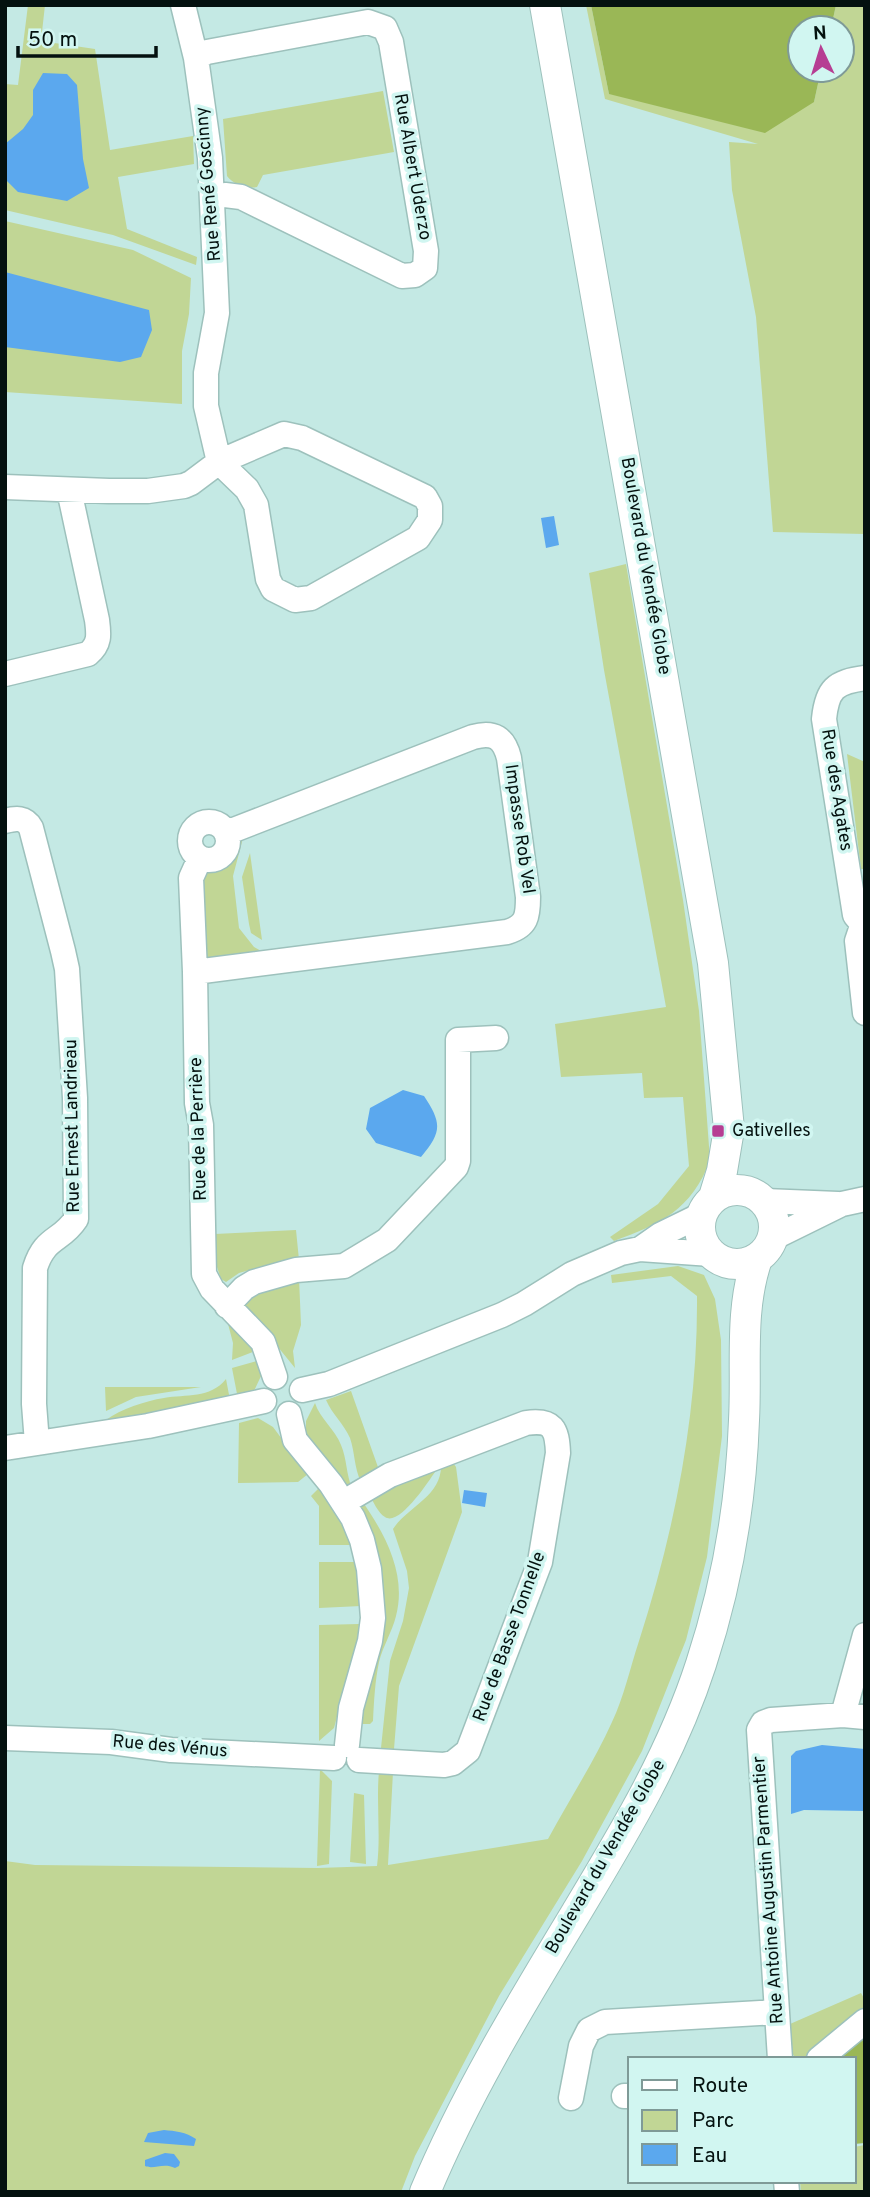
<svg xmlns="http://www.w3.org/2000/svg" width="870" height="2197" font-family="Overpass,sans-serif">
	<rect width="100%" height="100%" fill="#c4e9e4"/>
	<path fill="#c1d695" d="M28 5H45L41 41 95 49 110 150 193 136 194 164 118 177 127 229 197 257 196 265 113 235 5 210V84L18 85Z
		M586 5H591L609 94 814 102 821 70H842V28H831L836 5H865V534L773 532 756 317 732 190 729 142 758 144 605 99Z
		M383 91 394 152 263 175 257 187C247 189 234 185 227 176L223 119Z
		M5 221 133 250 191 278 189 314 182 351V404L5 392Z
		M626 564 683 900 699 1011 710 1160C692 1210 660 1224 614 1241L610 1237 658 1204 689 1166 683 1097 644 1098 642 1073 561 1077 555 1024 666 1007 604 670 589 573Z
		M847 754 865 762V869H861Z
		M243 838 233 876 239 928 254 947 263 952 205 962 202 873 228 860 238 839Z
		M250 853 262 940 251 933 249 924 242 877Z
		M296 1230 299 1260 282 1261 239 1273 226 1282 221 1279 217 1267 215 1234Z
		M678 1266 704 1275 715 1299 721 1340 722 1436 707 1557 686 1640 642 1751 582 1861 499 1996 415 2156 401 2192H5V1861L35 1865 318 1868 377 1866C381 1834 376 1803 379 1771L393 1772 388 1865 548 1839C569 1800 594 1762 612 1722 624 1697 630 1668 639 1641 675 1529 698 1413 697 1296L671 1276 612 1283 611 1275Z
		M299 1278 301 1325 293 1351 295 1368 243 1304 246 1297Z
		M227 1320 258 1350 232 1360 233 1343Z
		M260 1360 261 1376 254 1391 238 1399 232 1368Z
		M226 1379 230 1400 105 1426 106 1420C121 1409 145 1401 164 1398 186 1394 210 1399 226 1379Z
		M105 1387H201L136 1397 106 1411Z
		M351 1391 379 1470 361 1482C354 1467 355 1453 350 1438 344 1424 332 1414 326 1400Z
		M315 1403C320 1419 335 1429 341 1445 347 1459 346 1474 352 1488L345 1487 306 1433V1421Z
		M258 1418 273 1427 308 1474 298 1482 238 1483 239 1423Z
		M451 1460 456 1467 462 1512 399 1686 394 1749 381 1748 390 1661 403 1621 409 1588 407 1571 393 1529C408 1506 443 1496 441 1463Z
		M432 1465 435 1472C428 1482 399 1527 385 1517 378 1513 373 1501 369 1494Z
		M319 1488 333 1505 351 1545H319V1506L311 1496Z
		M362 1501C385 1534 407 1574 396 1616 392 1632 383 1646 379 1662 375 1681 374 1701 373 1721L370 1724H358L374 1657 358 1510Z
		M319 1562H355L359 1576 361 1606 319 1608Z
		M359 1624 357 1642 334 1728 319 1741V1625Z
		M320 1769 332 1781 329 1864 317 1866Z
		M354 1793 364 1795 366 1864 350 1862Z
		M861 1993 865 2000V2010L824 2038 806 2058 796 2059 792 2053 790 2024Z
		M865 2145V2192H801L800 2181H854V2147Z"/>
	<path fill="#9ab756" d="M591 5H836L831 28H800V70H821L814 102 765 133 609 94Z
		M865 2038V2143L854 2144V2059H837Z"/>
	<path fill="#5ba8ee" d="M43 73 67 74 77 85 83 159 89 188 67 201 18 192 5 179V144L23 129 33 115V90Z
		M5 272 149 310 152 330 141 357 120 362 5 347Z
		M554 516 559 545 546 548 541 518Z
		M403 1090 424 1096C442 1123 442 1132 421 1157L376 1143 366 1129 370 1108Z
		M464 1490 487 1493 485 1507 462 1503Z
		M822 1745 865 1749V1811L804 1810 791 1814V1756L796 1751Z
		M164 2130C175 2131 186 2132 196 2139L194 2146 144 2142 148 2133Z
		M165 2153 174 2154 180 2162 179 2166 175 2168C163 2162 154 2170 145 2166V2160Z"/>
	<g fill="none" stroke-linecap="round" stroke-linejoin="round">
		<g stroke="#9dc1bc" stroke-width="27">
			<path id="minor" d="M183 5 196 58 210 158 217 313 206 373V406L219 462
				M196 58 207 52 368 22 385 28 391 42 426 251 425 268 415 275 402 276 241 197 225 195 213 197
				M5 487 109 491H148L184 486 191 483 219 462 284 434 302 438 425 497 430 506V520L418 538 311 598 295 600 273 589 268 579 256 505 247 489 219 462
				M5 674 88 654C100 644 99 635 97 620L69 490
				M865 678C835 682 827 689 824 719L855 915 865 927
				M5 821C16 818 25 817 31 828L63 951 67 969 75 1098 76 1219C61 1242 45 1236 35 1268L34 1404 37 1443
				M190 841a19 19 0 1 1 38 0a19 19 0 1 1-38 0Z
				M200 858 191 878 195 972 197 1103 201 1125 204 1274 212 1289 263 1342 275 1377
				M862 926 857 941 865 1013
				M195 972 507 932C527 926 528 916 528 897L509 758C504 738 494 731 473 737L226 833
				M765 1201 838 1204
				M773 1238 842 1204 865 1199
				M640 1249 660 1235 701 1215
				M227 1306 244 1288 254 1282 296 1270 344 1266 387 1240 456 1167 458 1161V1040L496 1038
				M302 1390 329 1384 502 1315 524 1304 572 1274 621 1253 640 1249 711 1254
				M289 1414 295 1440 331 1484 353 1518 362 1540 369 1569 373 1618 370 1641 351 1708 347 1745
				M5 1448 148 1426 264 1401
				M344 1502 390 1475 526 1423C553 1419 557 1429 558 1453L540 1562 468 1751 453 1763 444 1765 359 1760
				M843 1715 865 1635
				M5 1738 111 1742 171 1750 334 1758
				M780 2059 759 1730 763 1723 771 1720 843 1715 865 1717
				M819 2059 865 2021
				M624 2096H630
				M571 2098 581 2046 589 2030 605 2022 777 2012
				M786 2181 787 2192"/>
		</g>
		<g stroke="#9dc1bc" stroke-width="32">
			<path id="major" d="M545 5 713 963 729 1129 722 1171 714 1197
				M700 1227a37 37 0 1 1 74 0a37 37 0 1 1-74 0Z
				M425 2192C466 2094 521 2004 576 1913 624 1833 672 1754 701 1664 727 1585 741 1504 744 1420 747 1366 739 1311 757 1259"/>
		</g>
		<use href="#minor" stroke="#fff" stroke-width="24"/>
		<use href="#major" stroke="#fff" stroke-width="30"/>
	</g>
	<rect fill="#b63e93" stroke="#d1f6f1" stroke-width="2.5" x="711" y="1124" width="14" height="14" rx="3.5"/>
	<g text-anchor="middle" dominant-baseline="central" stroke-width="7" stroke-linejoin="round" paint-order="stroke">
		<g font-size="18" fill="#04110f" stroke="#d1f6f1">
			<text transform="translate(412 167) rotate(80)">Rue Albert Uderzo</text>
			<text transform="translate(209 184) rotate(-95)">Rue René Goscinny</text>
			<text transform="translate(645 566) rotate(80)">Boulevard du Vendée Globe</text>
			<text transform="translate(836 790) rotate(81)">Rue des Agates</text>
			<text transform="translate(519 829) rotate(82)">Impasse Rob Vel</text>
			<text transform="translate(73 1126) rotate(-91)">Rue Ernest Landrieau</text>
			<text transform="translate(199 1129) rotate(-92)">Rue de la Perrière</text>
			<text transform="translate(510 1637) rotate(-70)">Rue de Basse Tonnelle</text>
			<text transform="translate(170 1747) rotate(5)">Rue des Vénus</text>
			<text transform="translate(606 1857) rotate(-60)">Boulevard du Vendée Globe</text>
			<text transform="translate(769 1890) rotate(-94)">Rue Antoine Augustin Parmentier</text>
		</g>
		<g font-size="18" fill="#04110f" stroke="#d1f6f1" text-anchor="start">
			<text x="732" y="1131">Gativelles</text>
		</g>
	</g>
	<rect width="870" height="2197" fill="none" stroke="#04110f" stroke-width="14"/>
	<rect x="628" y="2057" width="228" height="126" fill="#d1f6f1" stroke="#7f9a97" stroke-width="2"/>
	<rect x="642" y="2080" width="35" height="10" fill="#ffffff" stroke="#7f9a97" stroke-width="2"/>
	<text x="692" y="2092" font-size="21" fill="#04110f">Route</text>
	<rect x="642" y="2110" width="35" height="21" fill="#c1d695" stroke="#7f9a97" stroke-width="2"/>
	<text x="692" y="2127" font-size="21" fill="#04110f">Parc</text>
	<rect x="642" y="2144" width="35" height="21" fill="#5ba8ee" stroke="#7f9a97" stroke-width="2"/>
	<text x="692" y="2162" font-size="21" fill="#04110f">Eau</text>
	<g transform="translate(821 49) rotate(356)"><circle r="33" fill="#d1f6f1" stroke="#7f9a97" stroke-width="2"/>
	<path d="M0-5L12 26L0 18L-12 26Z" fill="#b63e93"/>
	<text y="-10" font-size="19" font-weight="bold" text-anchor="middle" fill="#04110f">N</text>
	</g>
	<path d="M18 46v10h138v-10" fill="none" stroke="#04110f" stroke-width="3.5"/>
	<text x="28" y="46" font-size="21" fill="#04110f" stroke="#d1f6f1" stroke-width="5" paint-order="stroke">50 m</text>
</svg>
